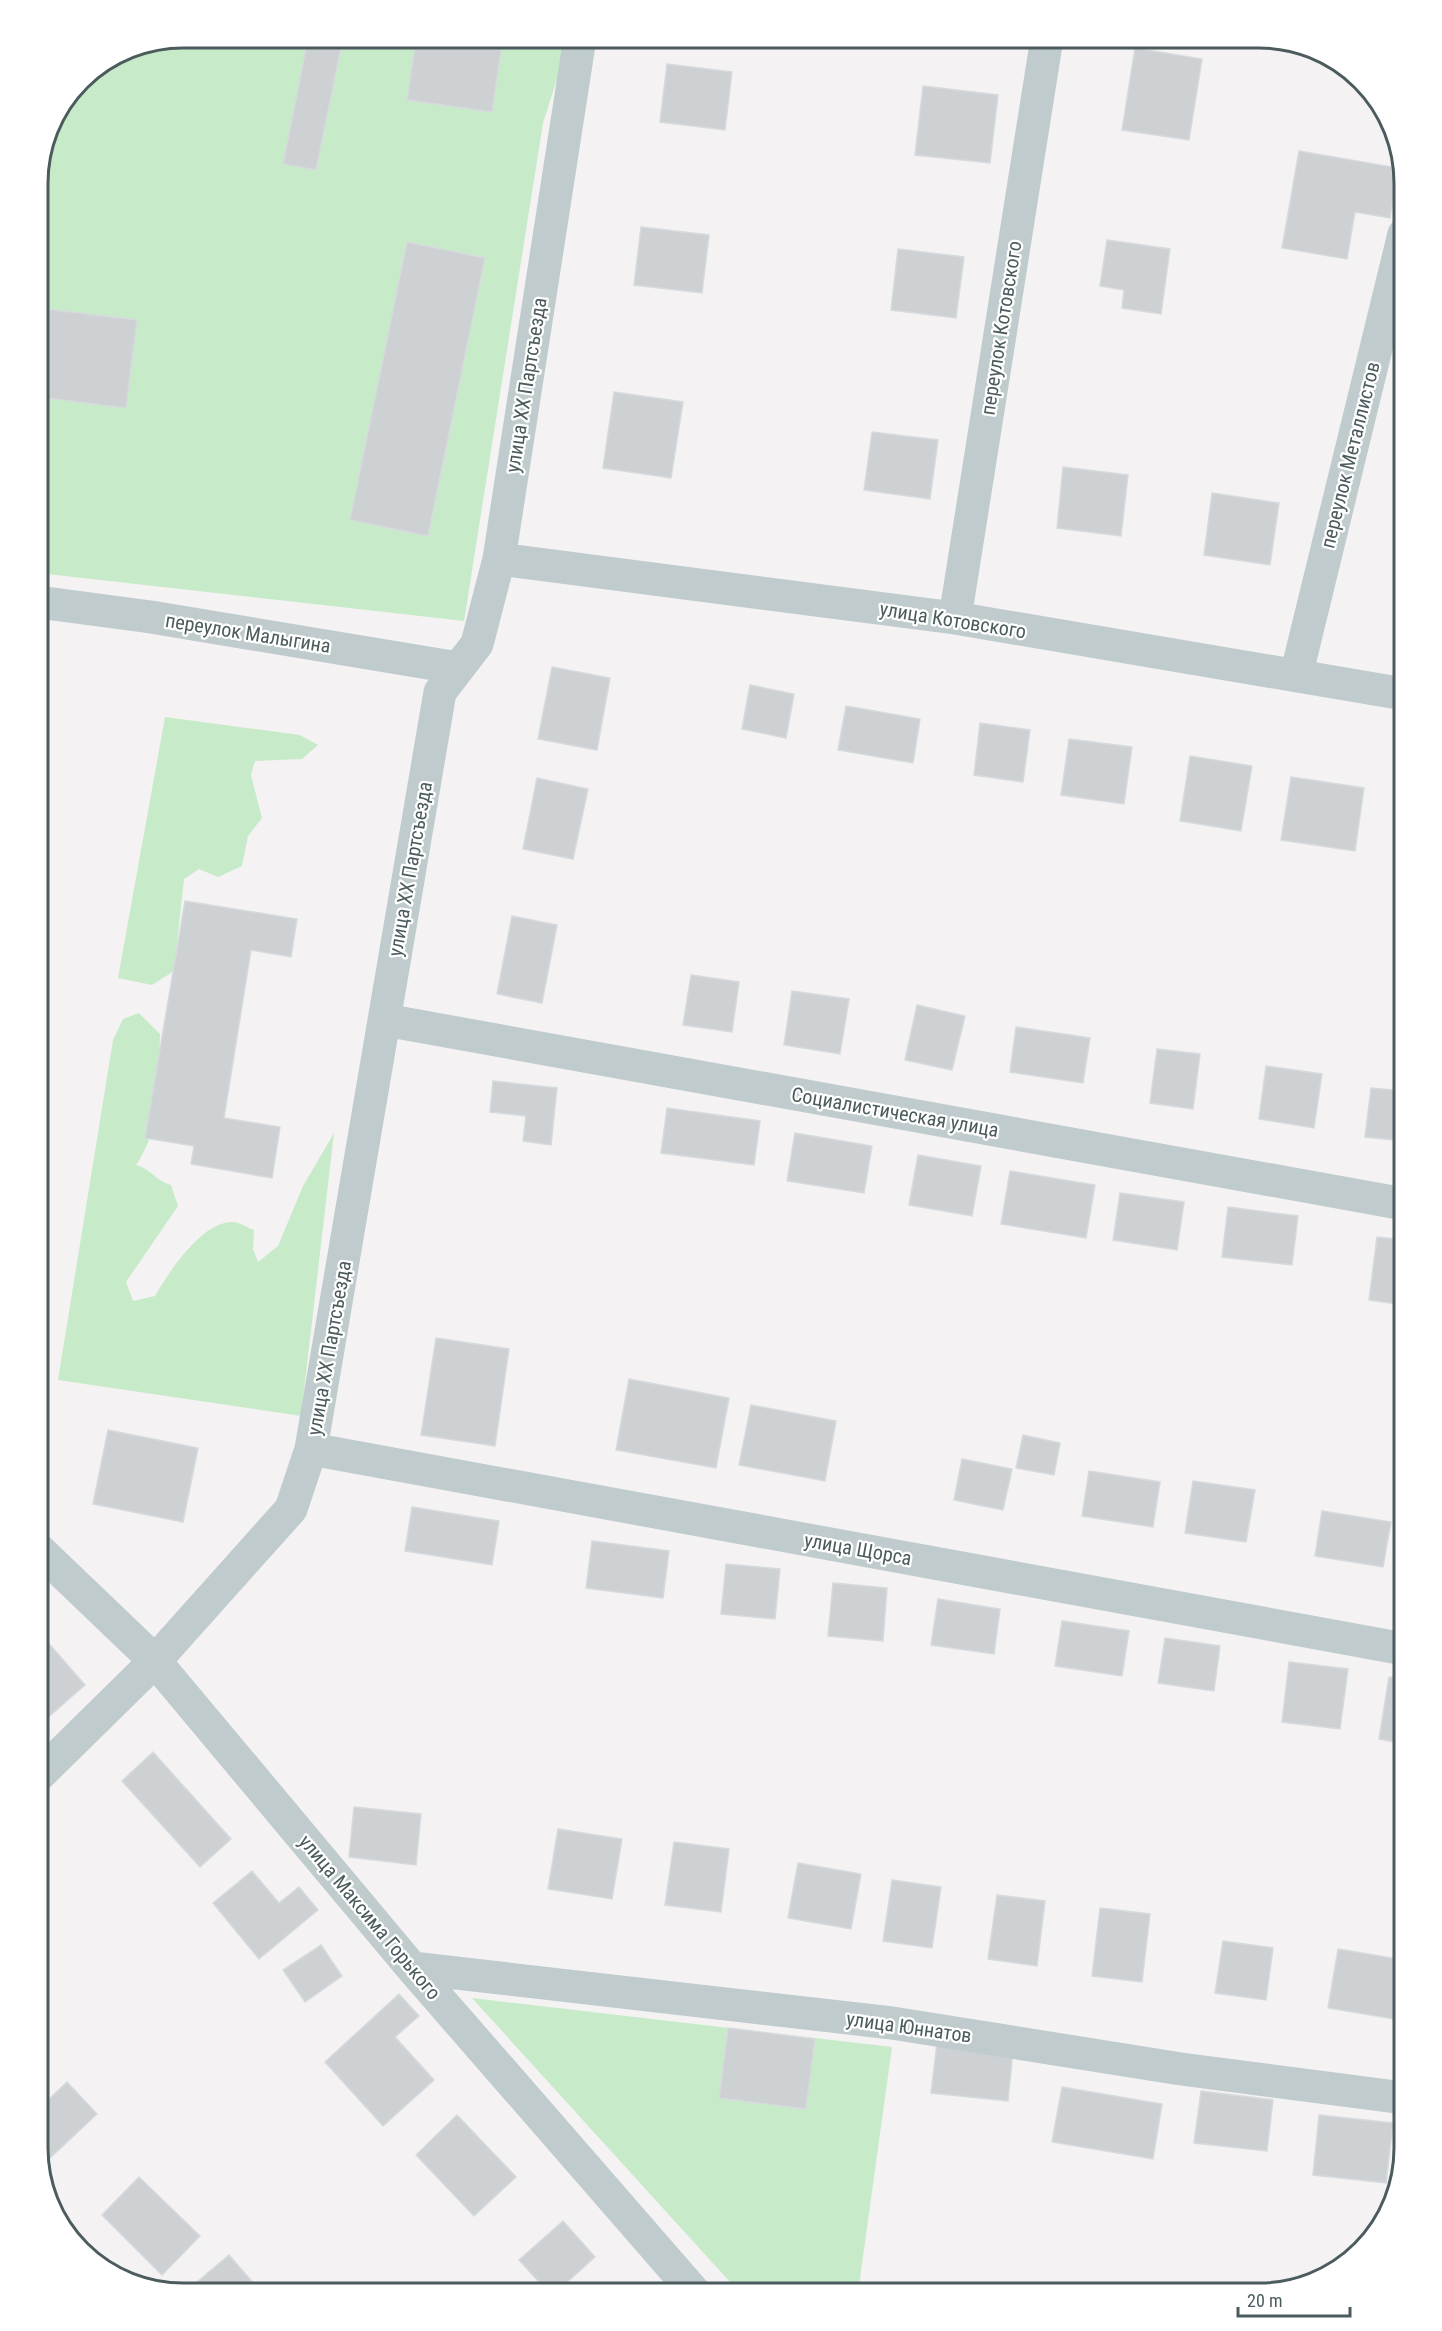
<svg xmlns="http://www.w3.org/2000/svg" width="1442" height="2331" font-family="'Roboto Condensed',sans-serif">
	<rect width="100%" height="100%" fill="#f4f2f3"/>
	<path fill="#c7ebc9" d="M183 38H570L543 123 464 621 38 573V173L52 119 80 80 127 48Z
		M165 717 300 735 318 745 302 759 255 761 251 775 262 818 248 836 242 866 218 877 199 869 184 879 174 971 152 985 118 978Z
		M139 1013 160 1034C159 1078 162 1128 136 1165 151 1169 156 1181 171 1185L178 1206 126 1282 133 1301 155 1296C169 1272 202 1221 233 1222 239 1222 248 1228 254 1230L253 1249 258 1262 278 1246 303 1186 334 1133 301 1416 58 1380 113 1040 123 1019Z
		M472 1998 892 2047 858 2293H740Z"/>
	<path fill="#cdd1d4" stroke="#d7dadd" stroke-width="1.5" d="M308 38H343L316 170 283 164Z
		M416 38H503L492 112 407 100Z
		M1135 48 1202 59 1189 140 1122 130Z
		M667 64 732 72 725 130 660 122Z
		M923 86 998 95 990 163 915 155Z
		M1299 151 1398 168 1390 218 1355 212 1347 259 1282 248Z
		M641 227 709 235 702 293 634 285Z
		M1107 240 1170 249 1161 314 1122 308 1124 290 1100 286Z
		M407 242 485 258 428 536 350 520Z
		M898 249 964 257 956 318 891 310Z
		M38 308 137 320 126 408 38 397Z
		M614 392 683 402 671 478 603 468Z
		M872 432 938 440 930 499 864 490Z
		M1063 467 1128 475 1121 536 1057 528Z
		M1212 493 1279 503 1270 565 1204 555Z
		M552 667 610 678 597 750 538 739Z
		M38 668 46 669 38 716Z
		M750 685 794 694 786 738 742 729Z
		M846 706 920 719 913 763 838 750Z
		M980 723 1030 730 1023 782 974 775Z
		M1069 739 1132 747 1124 804 1061 795Z
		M1190 756 1252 766 1241 831 1180 821Z
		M1291 777 1364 788 1355 851 1281 840Z
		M537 778 588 789 573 859 523 849Z
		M185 901 297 919 291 957 251 950 224 1118 280 1127 272 1178 191 1164 194 1146 145 1138Z
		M512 916 557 925 542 1003 497 994Z
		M691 975 739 982 732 1032 683 1025Z
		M792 991 849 999 840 1054 784 1045Z
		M917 1005 965 1016 952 1070 905 1060Z
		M1016 1027 1090 1038 1083 1083 1010 1072Z
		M1157 1049 1200 1054 1193 1109 1150 1103Z
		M1266 1066 1322 1074 1314 1128 1259 1119Z
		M493 1081 557 1088 551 1145 523 1141 526 1116 490 1112Z
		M1371 1088 1404 1091V1141L1365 1137Z
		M667 1108 760 1121 754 1165 661 1153Z
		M795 1133 872 1146 864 1193 787 1181Z
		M918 1155 981 1166 972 1216 909 1205Z
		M1010 1171 1095 1185 1086 1238 1001 1224Z
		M1120 1193 1184 1202 1177 1250 1113 1240Z
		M1228 1207 1298 1216 1292 1265 1222 1257Z
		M1377 1237 1404 1240V1305L1369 1300Z
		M436 1338 509 1349 495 1446 421 1435Z
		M629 1379 729 1398 716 1468 616 1450Z
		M751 1405 836 1421 825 1481 739 1465Z
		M108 1430 198 1448 183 1522 93 1504Z
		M1023 1435 1060 1443 1054 1475 1016 1468Z
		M962 1459 1012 1469 1003 1510 954 1500Z
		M1089 1471 1160 1482 1153 1527 1082 1516Z
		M1193 1481 1255 1490 1246 1542 1185 1533Z
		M412 1507 499 1521 492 1565 405 1551Z
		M1322 1511 1391 1522 1383 1567 1315 1556Z
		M592 1541 669 1551 663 1598 586 1588Z
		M1404 1553V1576H1401Z
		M726 1564 780 1569 775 1619 721 1614Z
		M833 1583 887 1588 883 1641 828 1636Z
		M938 1599 1000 1609 994 1654 931 1645Z
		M1062 1621 1129 1631 1122 1676 1055 1666Z
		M38 1631 85 1685 38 1726Z
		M1165 1638 1220 1646 1214 1691 1158 1683Z
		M1289 1662 1348 1669 1340 1729 1282 1722Z
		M1389 1677 1404 1679V1744L1379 1739Z
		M153 1752 231 1839 200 1867 122 1781Z
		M354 1807 421 1814 416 1865 349 1857Z
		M558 1829 622 1839 612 1899 548 1889Z
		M674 1842 729 1849 721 1912 665 1905Z
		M798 1863 861 1874 851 1929 788 1918Z
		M252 1871 279 1903 299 1887 318 1910 259 1959 213 1903Z
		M892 1880 941 1887 932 1948 883 1941Z
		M997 1895 1045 1901 1037 1966 988 1959Z
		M1100 1908 1150 1914 1142 1982 1092 1976Z
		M1223 1941 1273 1948 1266 2000 1215 1993Z
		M321 1945 342 1976 305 2002 283 1970Z
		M1338 1949 1404 1960 1394 2019 1328 2008Z
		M399 1994 419 2016 395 2037 434 2080 383 2126 325 2062Z
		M728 2028 815 2039 806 2109 719 2098Z
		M937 2043 1013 2051 1008 2101 931 2093Z
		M67 2082 97 2114 49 2159 38 2146V2096L45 2103Z
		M1062 2087 1162 2104 1153 2159 1052 2142Z
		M1201 2091 1273 2100 1267 2151 1194 2143Z
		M457 2115 516 2177 474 2216 416 2155Z
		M1319 2115 1393 2123 1386 2183 1313 2175Z
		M139 2177 200 2236 162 2275 102 2215Z
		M563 2221 595 2257 555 2293H549L519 2260Z
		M229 2255 262 2293H184Z"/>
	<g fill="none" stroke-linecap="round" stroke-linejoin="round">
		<path stroke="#c0cbcd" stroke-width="33" d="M499 559 955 618 1404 694
			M38 602 151 617 458 668
			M955 618 1047 38
			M1296 676 1404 234
			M385 1020 1404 1204
			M311 1449 1404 1649
			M38 1549 155 1661 412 1968 695 2293
			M38 1776 155 1661 291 1509 311 1449 440 692 477 644 499 559 580 38
			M412 1968 892 2023 1181 2069 1404 2098"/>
	</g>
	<g text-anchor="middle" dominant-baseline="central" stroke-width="4.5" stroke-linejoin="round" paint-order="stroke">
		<g font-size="20" fill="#4c5b5e" stroke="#fff">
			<text transform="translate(1001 328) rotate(-81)">переулок Котовского</text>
			<text transform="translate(526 385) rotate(-81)">улица XX Партсъезда</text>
			<text transform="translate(1350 455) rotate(-76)">переулок Металлистов</text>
			<text transform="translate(953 620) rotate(9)">улица Котовского</text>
			<text transform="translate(248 633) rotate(9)">переулок Малыгина</text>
			<text transform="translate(410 869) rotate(-80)">улица XX Партсъезда</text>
			<text transform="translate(895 1112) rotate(10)">Социалистическая улица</text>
			<text transform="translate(329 1348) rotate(-80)">улица XX Партсъезда</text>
			<text transform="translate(858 1549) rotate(10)">улица Щорса</text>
			<text transform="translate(370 1917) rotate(50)">улица Максима Горького</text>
			<text transform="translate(909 2027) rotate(8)">улица Юннатов</text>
		</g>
	</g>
	<path d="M0 0H1442V2331H0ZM183 48H1259A135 135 0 0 1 1394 183V2148A135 135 0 0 1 1259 2283H183A135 135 0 0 1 48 2148V183A135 135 0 0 1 183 48Z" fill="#fff" fill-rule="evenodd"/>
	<path fill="none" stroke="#4c5b5e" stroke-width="3" d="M183 48H1259A135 135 0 0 1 1394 183V2148A135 135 0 0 1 1259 2283H183A135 135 0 0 1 48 2148V183A135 135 0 0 1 183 48Z"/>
	<path d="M1238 2307v9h112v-9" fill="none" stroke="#4c5b5e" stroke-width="3"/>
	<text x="1247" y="2307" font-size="18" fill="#4c5b5e" stroke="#ffffff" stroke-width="4.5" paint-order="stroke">20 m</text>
</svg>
